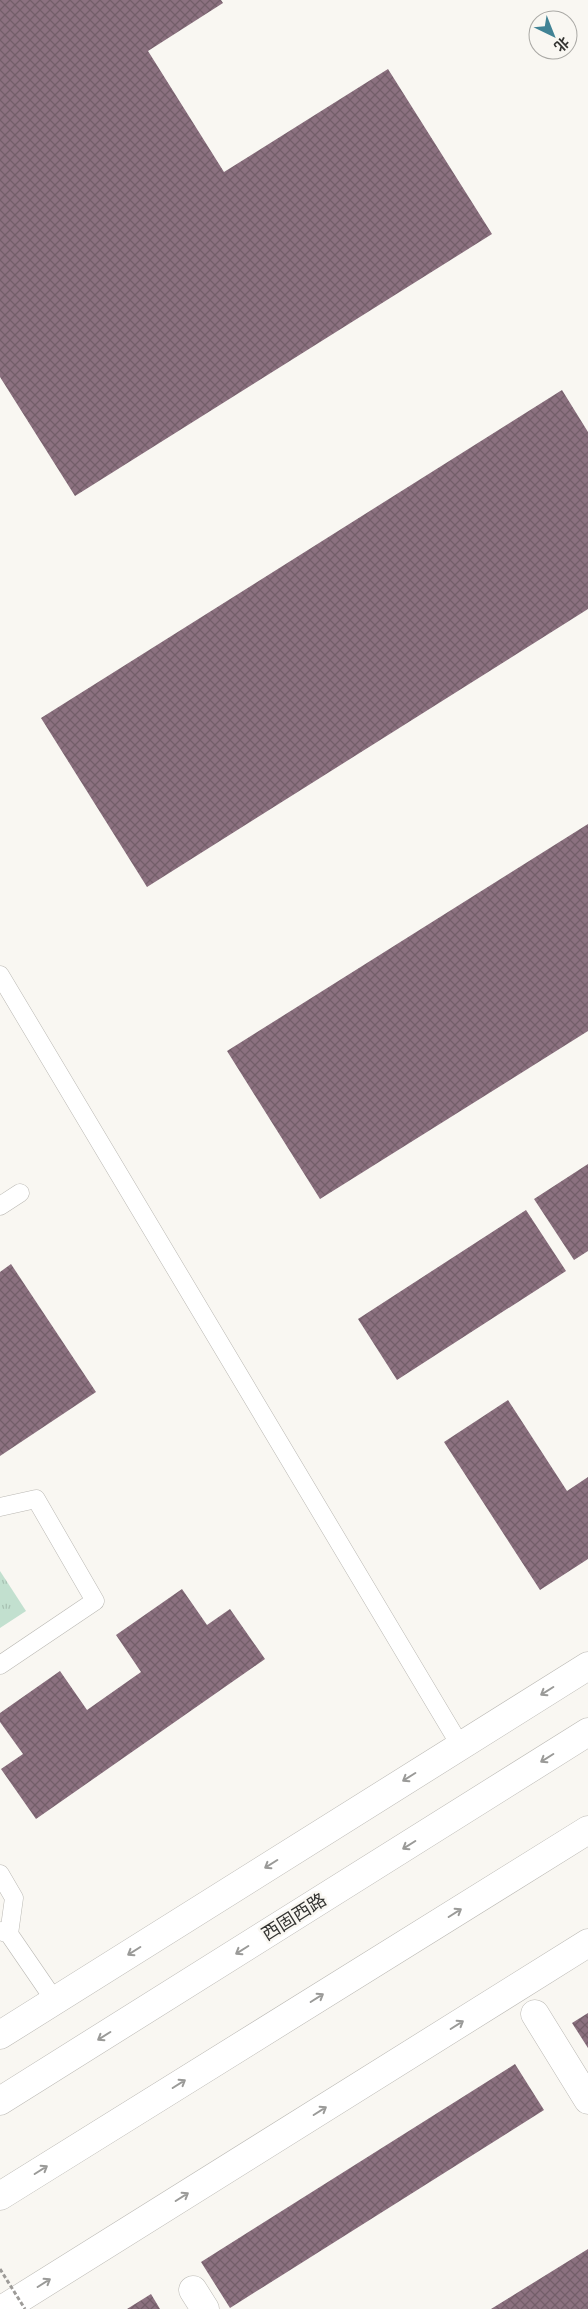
<svg xmlns="http://www.w3.org/2000/svg" width="588" height="2309" font-family="'Nunito Sans','Noto Sans SC',sans-serif">
	<defs>
		<pattern id="park-tufts" width="24" height="20" patternUnits="userSpaceOnUse" patternTransform="scale(1.25)"><rect width="24" height="20" fill="#c2e0cf"/><path d="M3 7l-1-3M5 7V3M7 7l1-3M15 17l-1-3M17 17v-4M19 17l1-3" fill="none" stroke="#a7c1b2"/></pattern>
		<pattern id="building-cross-hatch" width="8" height="8" patternUnits="userSpaceOnUse" patternTransform="scale(1.25)"><rect width="8" height="8" fill="#8c7180"/><path d="M0 0l8 8M0 8l8-8" fill="none" stroke="#735e69"/></pattern>
	</defs>
	<rect width="100%" height="100%" fill="#f9f7f2"/>
	<path fill="url(#park-tufts)" d="M0 1571 26 1611 0 1628Z"/>
	<path fill="url(#building-cross-hatch)" d="M0 0H221L223 3 148 51 224 172 388 69 492 234 75 496 0 377Z
		M562 390 588 432V609L147 887 41 718Z
		M588 824V1031L320 1199 227 1051Z
		M588 1164V1251L574 1260 534 1199Z
		M526 1210 566 1271 397 1380 358 1319Z
		M11 1264 96 1392 0 1456V1272Z
		M508 1400 567 1491 588 1477V1559L540 1590 444 1442Z
		M182 1589 207 1625 230 1609 265 1659 36 1819 1 1769 23 1754 0 1722V1713L60 1671 87 1710 141 1672 116 1635Z
		M588 2013V2048L572 2023Z
		M515 2064 544 2110 230 2308 201 2262Z
		M588 2249V2309H491Z
		M151 2294 160 2309H127Z"/>
	<g fill="none" stroke-linecap="round" stroke-linejoin="round">
		<g stroke="#bab8b3" stroke-width="19">
			<path id="lane" d="M0 975 460 1745
				M0 1206 20 1193
				M0 1507 36 1499 95 1601 0 1665
				M0 1874 14 1898 9 1934
				M0 1931 9 1934 55 2001"/>
		</g>
		<g stroke="#bab8b3" stroke-width="29">
			<path id="street" d="M535 2014 588 2100
				M0 2035 588 1666
				M193 2290 205 2309
				M3 2309 588 1943"/>
		</g>
		<g stroke="#bab8b3" stroke-width="29">
			<path id="primary" d="M0 2101 588 1732
				M0 2196 588 1830"/>
		</g>
		<use href="#lane" stroke="#fff" stroke-width="18"/>
		<use href="#street" stroke="#fff" stroke-width="28"/>
		<use href="#primary" stroke="#fff" stroke-width="28"/>
		<path stroke="#9d9b98" stroke-width="3" stroke-dasharray="4 2.5" stroke-linecap="butt" d="M0 2269 25 2309"/>
	</g>
	<defs><path id="oneway-shaft" d="M-6 0H5M1.5-3L5.5 0L1.5 3" fill="none" stroke-width="1.6" stroke-linecap="round" stroke-linejoin="round" transform="scale(1.25)"/></defs>
	<g stroke="#9a9a98">
		<use href="#oneway-shaft" transform="translate(547 1691) rotate(148)"/>
		<use href="#oneway-shaft" transform="translate(547 1758) rotate(148)"/>
		<use href="#oneway-shaft" transform="translate(409 1777) rotate(148)"/>
		<use href="#oneway-shaft" transform="translate(409 1845) rotate(148)"/>
		<use href="#oneway-shaft" transform="translate(271 1864) rotate(148)"/>
		<use href="#oneway-shaft" transform="translate(455 1913) rotate(-32)"/>
		<use href="#oneway-shaft" transform="translate(242 1950) rotate(148)"/>
		<use href="#oneway-shaft" transform="translate(134 1951) rotate(148)"/>
		<use href="#oneway-shaft" transform="translate(317 1998) rotate(-32)"/>
		<use href="#oneway-shaft" transform="translate(457 2025) rotate(-32)"/>
		<use href="#oneway-shaft" transform="translate(104 2036) rotate(148)"/>
		<use href="#oneway-shaft" transform="translate(179 2084) rotate(-32)"/>
		<use href="#oneway-shaft" transform="translate(320 2111) rotate(-32)"/>
		<use href="#oneway-shaft" transform="translate(41 2170) rotate(-32)"/>
		<use href="#oneway-shaft" transform="translate(182 2197) rotate(-32)"/>
		<use href="#oneway-shaft" transform="translate(44 2283) rotate(-32)"/>
	</g>
	<g text-anchor="middle" dominant-baseline="central" stroke-width="5" stroke-linejoin="round" paint-order="stroke">
		<g font-size="18" fill="#343432" stroke="#f9f7f2">
			<text transform="translate(294 1917) rotate(-32)">西固西路</text>
		</g>
	</g>
	<g transform="translate(553 35) rotate(137)"><circle r="24" fill="#f9f7f2" stroke="#aaa9a5"/>
	<path d="M0-4L9 19L0 12L-9 19Z" fill="#418395"/>
	<text y="-8" font-size="14" font-weight="bold" text-anchor="middle" fill="#343432">北</text>
	</g>
</svg>
